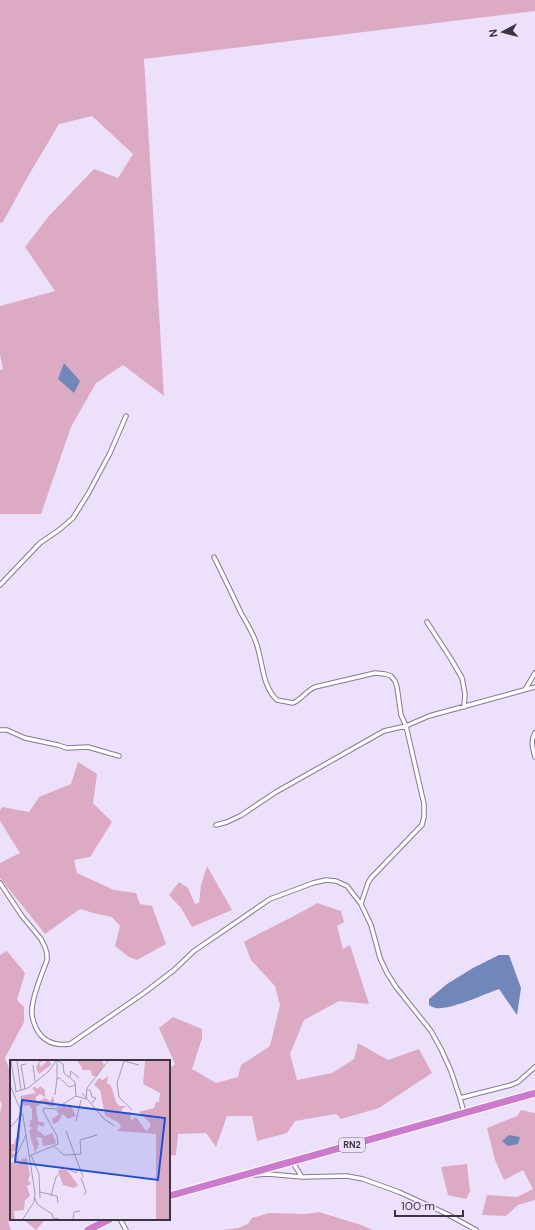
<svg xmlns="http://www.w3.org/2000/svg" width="535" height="1230" font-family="'DM Sans',sans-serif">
	<rect width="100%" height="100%" fill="#ece0fb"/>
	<path fill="#dcabc3" d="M0 0H535V11L144 59 164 396 123 365 96 383 71 427 41 514H0V370L3 369 0 355V306L55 291 25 247 49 216 94 169 118 178 133 154 92 116 59 124 27 178 3 222 0 223Z
		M78 762 97 774 93 803 112 822 90 857 74 860 77 873 114 890 136 893 140 904 152 906 166 944 137 960 129 957 115 946 120 926 112 917 97 914 80 909 45 934 0 878V863L20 853 0 821V811L2 807 29 812 39 797 71 784Z
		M207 866 232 910 192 927 181 908 169 895 179 882 188 888 195 904 199 903 201 885Z
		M317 903 341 911 344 922 337 926 343 949 350 945 369 1004 339 1001 304 1020 290 1054 297 1080 332 1073 354 1059 358 1043 388 1060 419 1049 432 1073 379 1108 341 1119 336 1114 295 1121 287 1133 257 1141 252 1116H227L216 1147 206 1133 178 1134 176 1155 169 1156V1069L175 1064 159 1028 173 1017 202 1029V1038L192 1069 216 1083 238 1077 241 1065 270 1046 280 1005 275 986 251 960 244 942C268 928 293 918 317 903Z
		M7 951 25 973 17 1000 24 1007V1022L5 1058 11 1074V1219H13L8 1221 11 1230H0V1113L2 1104 0 1101V955Z
		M521 1110 535 1113V1200L518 1205 506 1216 482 1215 487 1195 517 1197 533 1189 523 1170 504 1180 495 1160 487 1128 517 1116Z
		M467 1164 470 1192 466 1199 448 1195 441 1167Z
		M319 1212 361 1225 373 1230H222L238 1228 248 1224 252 1218 269 1213 307 1214Z
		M23 1219H46L36 1230Z"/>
	<path fill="#7187ba" d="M64 363 80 381 74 393 58 379Z
		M499 955H509L521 988 517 1015 499 989C482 995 457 1007 441 1008 436 1009 432 1007 429 1005V999L447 984 473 968Z
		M509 1135 520 1137 518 1144 508 1146 502 1141Z"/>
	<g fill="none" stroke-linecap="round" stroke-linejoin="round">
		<g stroke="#857795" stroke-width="5.5">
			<path id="street" d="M214 557C223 575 232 594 241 613 247 624 255 635 258 649 263 666 263 687 277 700L293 703C302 699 306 691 315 687L375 673 385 674 391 676 395 681 397 687 401 715 406 726 424 804V817L422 825 417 830 371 878 368 883 361 904
				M0 585 40 543 59 530 73 518 88 494 110 453 126 416
				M427 622 451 659 462 678 465 694 464 707
				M526 688 535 673
				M0 730H7L25 738 58 745 67 748 88 747 119 756
				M535 733C530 741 533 749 535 757
				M216 825 227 822 240 816 276 792 384 731 406 726 429 716 535 687
				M0 883 22 916 41 939 45 947 47 954V960C42 974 32 996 32 1010 31 1017 34 1023 36 1028 43 1042 55 1046 70 1044L144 993 174 970 194 951 270 899 313 883 326 880 336 881 347 886 361 904 371 925 380 958 387 973 396 987 431 1031 441 1049 451 1071 460 1098 464 1113
				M460 1098 511 1085 518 1082 535 1067
				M294 1161 295 1166 302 1177 347 1176 363 1179 399 1192 447 1214 476 1230
				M255 1175 268 1174 302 1177
				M120 1219 126 1230"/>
		</g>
		<g stroke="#fff" stroke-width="9">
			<path id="highway" d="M169 1196 535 1093
				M88 1230 110 1219"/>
		</g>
		<use href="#street" stroke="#fff" stroke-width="3.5"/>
		<use href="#highway" stroke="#cc7bcc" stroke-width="7"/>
	</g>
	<g text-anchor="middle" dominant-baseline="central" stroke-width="3.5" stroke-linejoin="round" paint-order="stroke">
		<rect fill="#ece0fb" stroke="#70687a" stroke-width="1" x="339" y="1138" width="26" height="14" rx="3"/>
		<g font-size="9" font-weight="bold" fill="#3b3542">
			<text x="352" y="1145">RN2</text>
		</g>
	</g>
	<g transform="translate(10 1060)">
		<rect width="160" height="160" fill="#ece0fb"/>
		<path d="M29 1H33L29 3 31 7 37 1H40L41 5 29 14 26 8ZM67 1H92L94 5 87 16H82L81 10H72V7ZM135 1H160V159H146V74L107 71 111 67 109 63 95 55 90 30 84 25 89 18 93 20 98 16 97 23 101 26 106 42 109 46H116L111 50 112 53 120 52 121 60 126 57 136 71 140 67V63L129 52 144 48 146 42H149L150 33 133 24ZM30 26 35 30V37L30 34 26 37V42L36 38 40 42 43 36 45 45 42 47 32 43 26 47 28 61 35 63 33 67 28 65 27 70 35 76 42 73 46 82 45 84 33 86 32 78 26 77 29 84 25 93 19 71 22 68 19 66 21 62H19L22 59V49L19 45 14 46 10 36 26 33 22 28 25 27 28 29ZM55 44 56 48 61 46 66 56 58 59 53 54 48 62 43 64 42 59 49 54 46 50ZM10 56V78L6 90 2 92 5 95 3 98 0 95V84H4L8 73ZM7 96 10 103 11 99 17 98 20 115 18 120 21 124 17 126 20 136 15 140 14 150 4 151 5 159H0V102L8 104ZM51 109 57 110 68 125 64 128 53 125 48 111Z" fill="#dcabc3"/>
		<path fill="none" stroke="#a59cb1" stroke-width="1" d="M1 1 6 31M7 1 11 30M47 1V18L51 19M114 1 107 23 109 37 122 50M114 1 129 5M23 5 25 21M60 17 61 11 69 18M52 20 59 27 66 25M0 25 13 56 25 133 24 142 13 159M15 29 11 5 16 4M77 30H80L82 37 86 38 82 43M5 32 18 28 39 11 46 1M72 33 94 59 105 66M45 35 47 18M66 36 76 39 77 28 98 1M66 61 71 40M0 68 12 54M56 71 73 117M45 87 54 95 71 94 70 80 87 75M21 95 29 114 30 138M19 96 48 84 47 76 33 51 34 48 45 49 66 36 65 22 54 13 53 4 48 1M0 99 8 92 16 75M58 109 66 113 68 109M71 118 76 132 74 135M30 132 47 136 48 143M41 136 46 117 49 114M25 138 27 144 42 154 43 158 49 159M63 159 64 152 70 151"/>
		<path fill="#1d4ed8" fill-opacity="0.15" stroke="#1d4ed8" stroke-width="2" d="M12 40 155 58 148 120 5 102Z"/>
		<rect width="160" height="160" fill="none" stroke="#3b3542" stroke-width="2"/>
	</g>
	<g transform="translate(503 32) rotate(263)" stroke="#ece0fb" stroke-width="3" paint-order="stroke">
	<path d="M0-3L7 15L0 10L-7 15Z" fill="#3b3542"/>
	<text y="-6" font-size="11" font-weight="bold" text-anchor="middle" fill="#3b3542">N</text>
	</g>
	<path d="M395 1210v6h68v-6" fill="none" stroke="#3b3542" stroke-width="2"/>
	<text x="401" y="1210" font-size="12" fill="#3b3542" stroke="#ece0fb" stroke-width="3" paint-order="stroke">100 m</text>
</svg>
